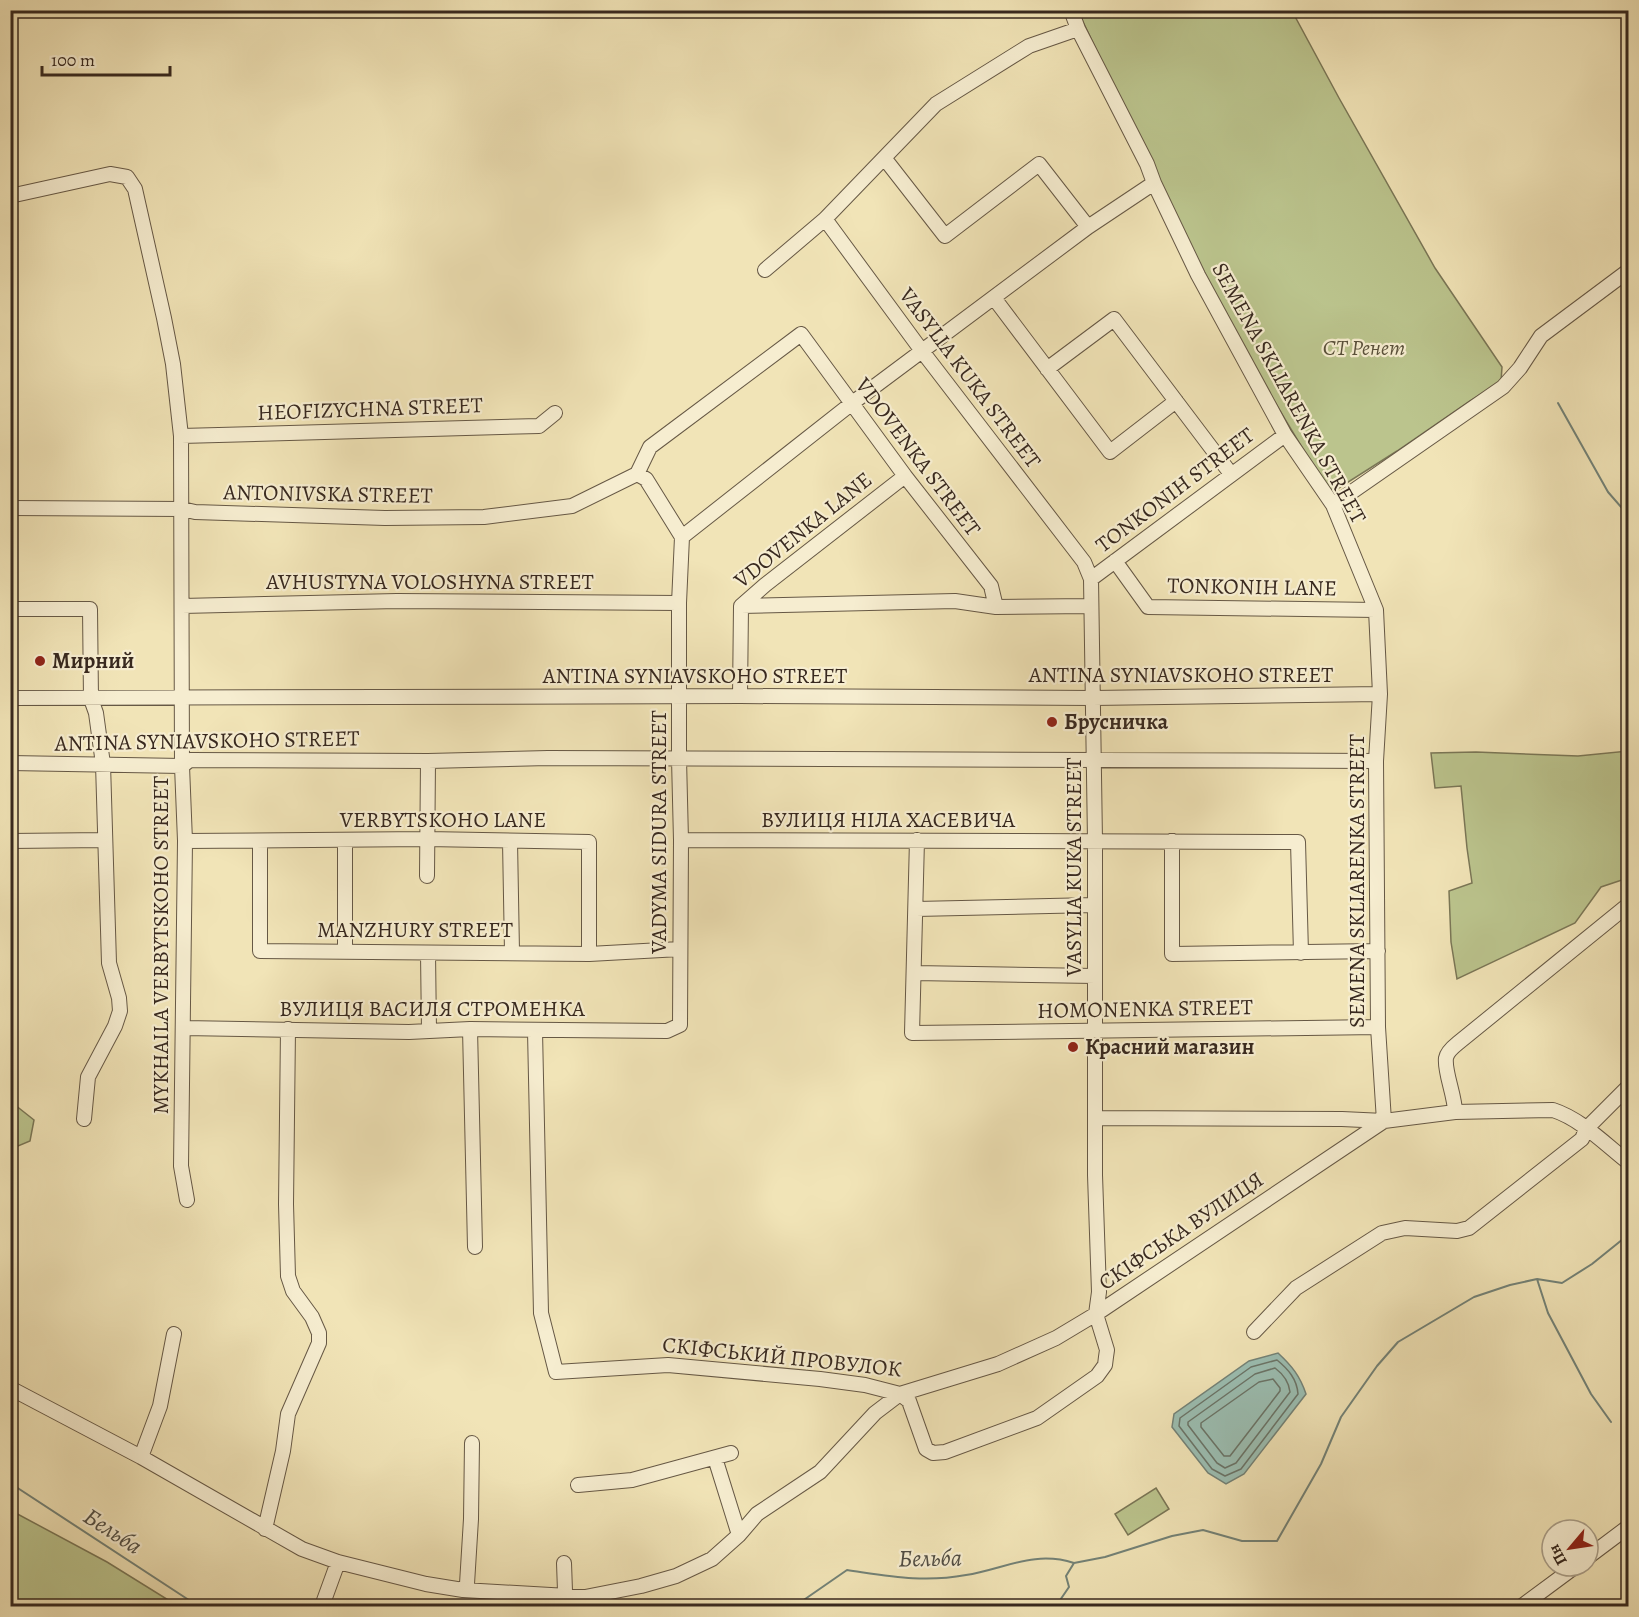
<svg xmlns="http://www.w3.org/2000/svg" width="1639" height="1617" font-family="Alegreya,serif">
	<rect width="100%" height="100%" fill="#f1e4b7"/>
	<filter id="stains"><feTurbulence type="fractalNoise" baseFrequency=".00333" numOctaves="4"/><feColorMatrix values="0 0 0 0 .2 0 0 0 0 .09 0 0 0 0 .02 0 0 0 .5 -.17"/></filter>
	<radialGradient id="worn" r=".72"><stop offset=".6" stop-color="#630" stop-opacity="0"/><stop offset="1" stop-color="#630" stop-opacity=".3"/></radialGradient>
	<path fill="#bbc48d" stroke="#7a7656" stroke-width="1.5" d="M1078 11H1292L1339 98 1435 268 1502 367 1501 382 1470 401 1397 451 1331 493C1231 340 1155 175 1078 11Z
		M1628 751V878L1601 887 1575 923 1457 979 1451 942 1449 891 1472 883 1467 848 1461 786 1435 788 1431 753 1476 752 1578 756Z
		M10 1101 34 1120 30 1141 11 1149Z
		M1156 1488 1169 1509 1128 1535 1115 1514Z
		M10 1510 107 1562 178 1606H11Z"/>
	<path fill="#9bbeb2" stroke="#738277" stroke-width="1.5" d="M1278 1353C1292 1366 1300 1376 1306 1394L1244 1474 1226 1484 1208 1473 1172 1427 1174 1414 1249 1361Z"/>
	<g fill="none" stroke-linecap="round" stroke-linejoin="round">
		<path stroke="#6a7468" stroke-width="1.5" d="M1277 1360C1288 1369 1297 1379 1298 1394L1241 1469 1225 1476 1212 1469 1179 1426 1180 1418 1251 1367Z
			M1275 1368C1283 1374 1289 1382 1290 1392L1236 1463 1225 1468 1217 1463 1188 1425V1422L1255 1374Z
			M1273 1379 1280 1388V1391L1230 1456H1224L1201 1427V1423L1259 1382Z"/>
		<path stroke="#738277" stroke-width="2" d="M1558 403 1608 492 1628 515
			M1537 1279 1548 1313 1591 1394 1611 1422
			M10 1483 198 1606
			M795 1606 847 1570C889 1576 923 1583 966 1575 1004 1569 1034 1550 1074 1563
			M1056 1606 1069 1587 1066 1576 1074 1563 1105 1557 1172 1536 1203 1530 1242 1541H1277L1321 1464 1341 1417 1377 1366 1398 1342 1474 1297 1510 1285 1537 1279 1562 1283 1592 1264 1628 1235"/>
		<g stroke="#665845" stroke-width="16">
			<path id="minor" d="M1071 10 1078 29 1147 164 1154 183 1198 275 1285 435 1333 505 1376 610 1380 694 1376 761 1378 1027 1384 1121
				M885 159 945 236 1039 164 1088 227
				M10 196 110 174 127 177 135 189 164 318 173 364 181 436 182 766 185 841 181 1166 187 1200
				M765 270 825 219 936 104 1029 46 1078 29
				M994 298 1110 452 1176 401
				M1047 369 1114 319 1231 474
				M181 436 539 426 555 413
				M637 474 650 447 801 334 905 476 991 586 996 607
				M1333 505 1503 387 1520 368 1541 336 1628 271
				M10 508 182 509 195 512 385 518 484 517 572 506 637 474
				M682 537 851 404 1088 227 1154 183
				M1115 561 1148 607 1376 610
				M1091 579 1285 435
				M182 606 397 601 679 603
				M741 606 955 601 996 607 1090 606
				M10 609H90L91 699 96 713 103 764 109 963 119 998 120 1011 115 1026 88 1077 84 1119
				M740 696 741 606 765 585 905 476
				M10 698 740 696 1093 698 1380 694
				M10 763 182 766 190 760 428 761 548 758 1376 761
				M681 840 1298 842 1301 953
				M917 840 912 1033 1378 1027
				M10 841 105 840
				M185 841 427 839 589 842V954
				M260 841V951L589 954 680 949
				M510 841 512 952
				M1172 841V954L1378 951
				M427 876 428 761
				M916 909 1094 905
				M345 951V841
				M428 953 429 1031
				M914 973 1095 976
				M184 1028 409 1032 470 1029 667 1031 680 1025 681 840 679 759V603L682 537 646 479 637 474
				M470 1029 475 1247
				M535 1031 541 1313 556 1372 668 1365 820 1379 865 1385 900 1394 998 1364 1056 1338 1096 1314 1384 1121 1455 1112 1553 1110C1581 1119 1605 1144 1628 1162
				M1455 1112C1455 1096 1444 1071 1446 1058 1447 1052 1453 1047 1458 1043L1628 905
				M1096 1118 1342 1119 1384 1121
				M1254 1332 1296 1288 1382 1233 1405 1228 1457 1231 1469 1228 1582 1139 1586 1129 1628 1087
				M10 1388 141 1457 302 1549 338 1562 426 1584 463 1590 585 1597 641 1586 676 1576 712 1559 739 1535 757 1514 820 1472 875 1413 900 1394 909 1401 926 1449 933 1453 945 1452 1037 1418 1097 1376 1105 1365 1106 1357 1107 1350 1096 1314 1099 1292 1095 1175V841L1091 579 1084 562 922 351 825 219
				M141 1457 160 1406 174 1334
				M715 1458 739 1535
				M578 1485 632 1480 731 1453
				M265 1529 283 1451 288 1414 319 1343V1333L312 1317 293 1291 288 1276 286 1204 288 1029
				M1588 1557 1628 1527
				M463 1590 467 1584 471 1519 472 1443
				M563 1596 565 1591 564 1563
				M322 1606 338 1562
				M1522 1606 1576 1566"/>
		</g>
		<use href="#minor" stroke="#f6edd0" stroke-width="14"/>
	</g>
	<g fill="#8f2418" stroke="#f6edd0" stroke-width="2">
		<circle cx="40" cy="661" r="6"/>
		<circle cx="1052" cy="722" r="6"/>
		<circle cx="1073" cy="1047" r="6"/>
	</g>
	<g text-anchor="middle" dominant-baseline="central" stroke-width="4.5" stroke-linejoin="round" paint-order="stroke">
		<g font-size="22" font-style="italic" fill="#59503a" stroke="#f6edd0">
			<text x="1364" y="348">СТ Ренет</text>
		</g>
		<g font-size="22" fill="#38291f" stroke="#f6edd0">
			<text transform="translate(970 378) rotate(53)">VASYLIA KUKA STREET</text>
			<text transform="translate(1289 393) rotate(61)">SEMENA SKLIARENKA STREET</text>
			<text transform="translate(370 409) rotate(-2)">HEOFIZYCHNA STREET</text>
			<text transform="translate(918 457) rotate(53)">VDOVENKA STREET</text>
			<text transform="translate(1175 490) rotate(-37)">TONKONIH STREET</text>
			<text transform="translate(328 494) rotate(1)">ANTONIVSKA STREET</text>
			<text transform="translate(803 530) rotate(-39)">VDOVENKA LANE</text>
			<text x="430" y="582">AVHUSTYNA VOLOSHYNA STREET</text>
			<text transform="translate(1252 587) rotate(1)">TONKONIH LANE</text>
			<text x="1181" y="675">ANTINA SYNIAVSKOHO STREET</text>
			<text x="695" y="676">ANTINA SYNIAVSKOHO STREET</text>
			<text transform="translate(207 741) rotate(-1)">ANTINA SYNIAVSKOHO STREET</text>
			<text x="443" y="820">VERBYTSKOHO LANE</text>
			<text x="888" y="820">ВУЛИЦЯ НІЛА ХАСЕВИЧА</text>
			<text transform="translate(659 832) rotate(-90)">VADYMA SIDURA STREET</text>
			<text transform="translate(1074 867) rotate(-90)">VASYLIA KUKA STREET</text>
			<text transform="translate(1357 881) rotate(-90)">SEMENA SKLIARENKA STREET</text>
			<text x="415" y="930">MANZHURY STREET</text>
			<text transform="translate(161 945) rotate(-90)">MYKHAILA VERBYTSKOHO STREET</text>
			<text x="432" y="1009">ВУЛИЦЯ ВАСИЛЯ СТРОМЕНКА</text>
			<text transform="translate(1145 1009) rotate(-1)">HOMONENKA STREET</text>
			<text transform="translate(1181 1231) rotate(-34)">СКІФСЬКА ВУЛИЦЯ</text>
			<text transform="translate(782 1357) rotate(6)">СКІФСЬКИЙ ПРОВУЛОК</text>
		</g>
		<g font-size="22" font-weight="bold" fill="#38291f" stroke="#f6edd0" text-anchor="start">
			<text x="52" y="661">Мирний</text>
			<text x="1064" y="722">Брусничка</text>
			<text x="1085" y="1047">Красний магазин</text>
		</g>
		<g font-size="24" font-style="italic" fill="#514e44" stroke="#f6edd0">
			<text transform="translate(113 1531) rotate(33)">Бельба</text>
			<text transform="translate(930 1558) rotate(-1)">Бельба</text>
		</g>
	</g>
	<rect width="1639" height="1617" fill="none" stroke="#f1e4b7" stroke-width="36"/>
	<rect x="12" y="12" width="1615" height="1593" fill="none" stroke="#38291f" stroke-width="3"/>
	<rect x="18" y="18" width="1603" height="1581" fill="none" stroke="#38291f" stroke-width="1.5"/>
	<g transform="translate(1570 1548) rotate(241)"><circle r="28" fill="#f6edd0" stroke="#aa9f89" stroke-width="1.5"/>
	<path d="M0-4.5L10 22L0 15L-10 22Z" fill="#8f2418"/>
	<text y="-9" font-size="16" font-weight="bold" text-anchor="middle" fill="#38291f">Пн</text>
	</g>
	<path d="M42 66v9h128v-9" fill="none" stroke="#38291f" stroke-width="3"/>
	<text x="51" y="66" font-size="18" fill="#38291f" stroke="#f6edd0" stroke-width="4.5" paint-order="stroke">100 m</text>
	<rect width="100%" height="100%" filter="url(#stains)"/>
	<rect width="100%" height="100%" fill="url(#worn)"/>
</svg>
